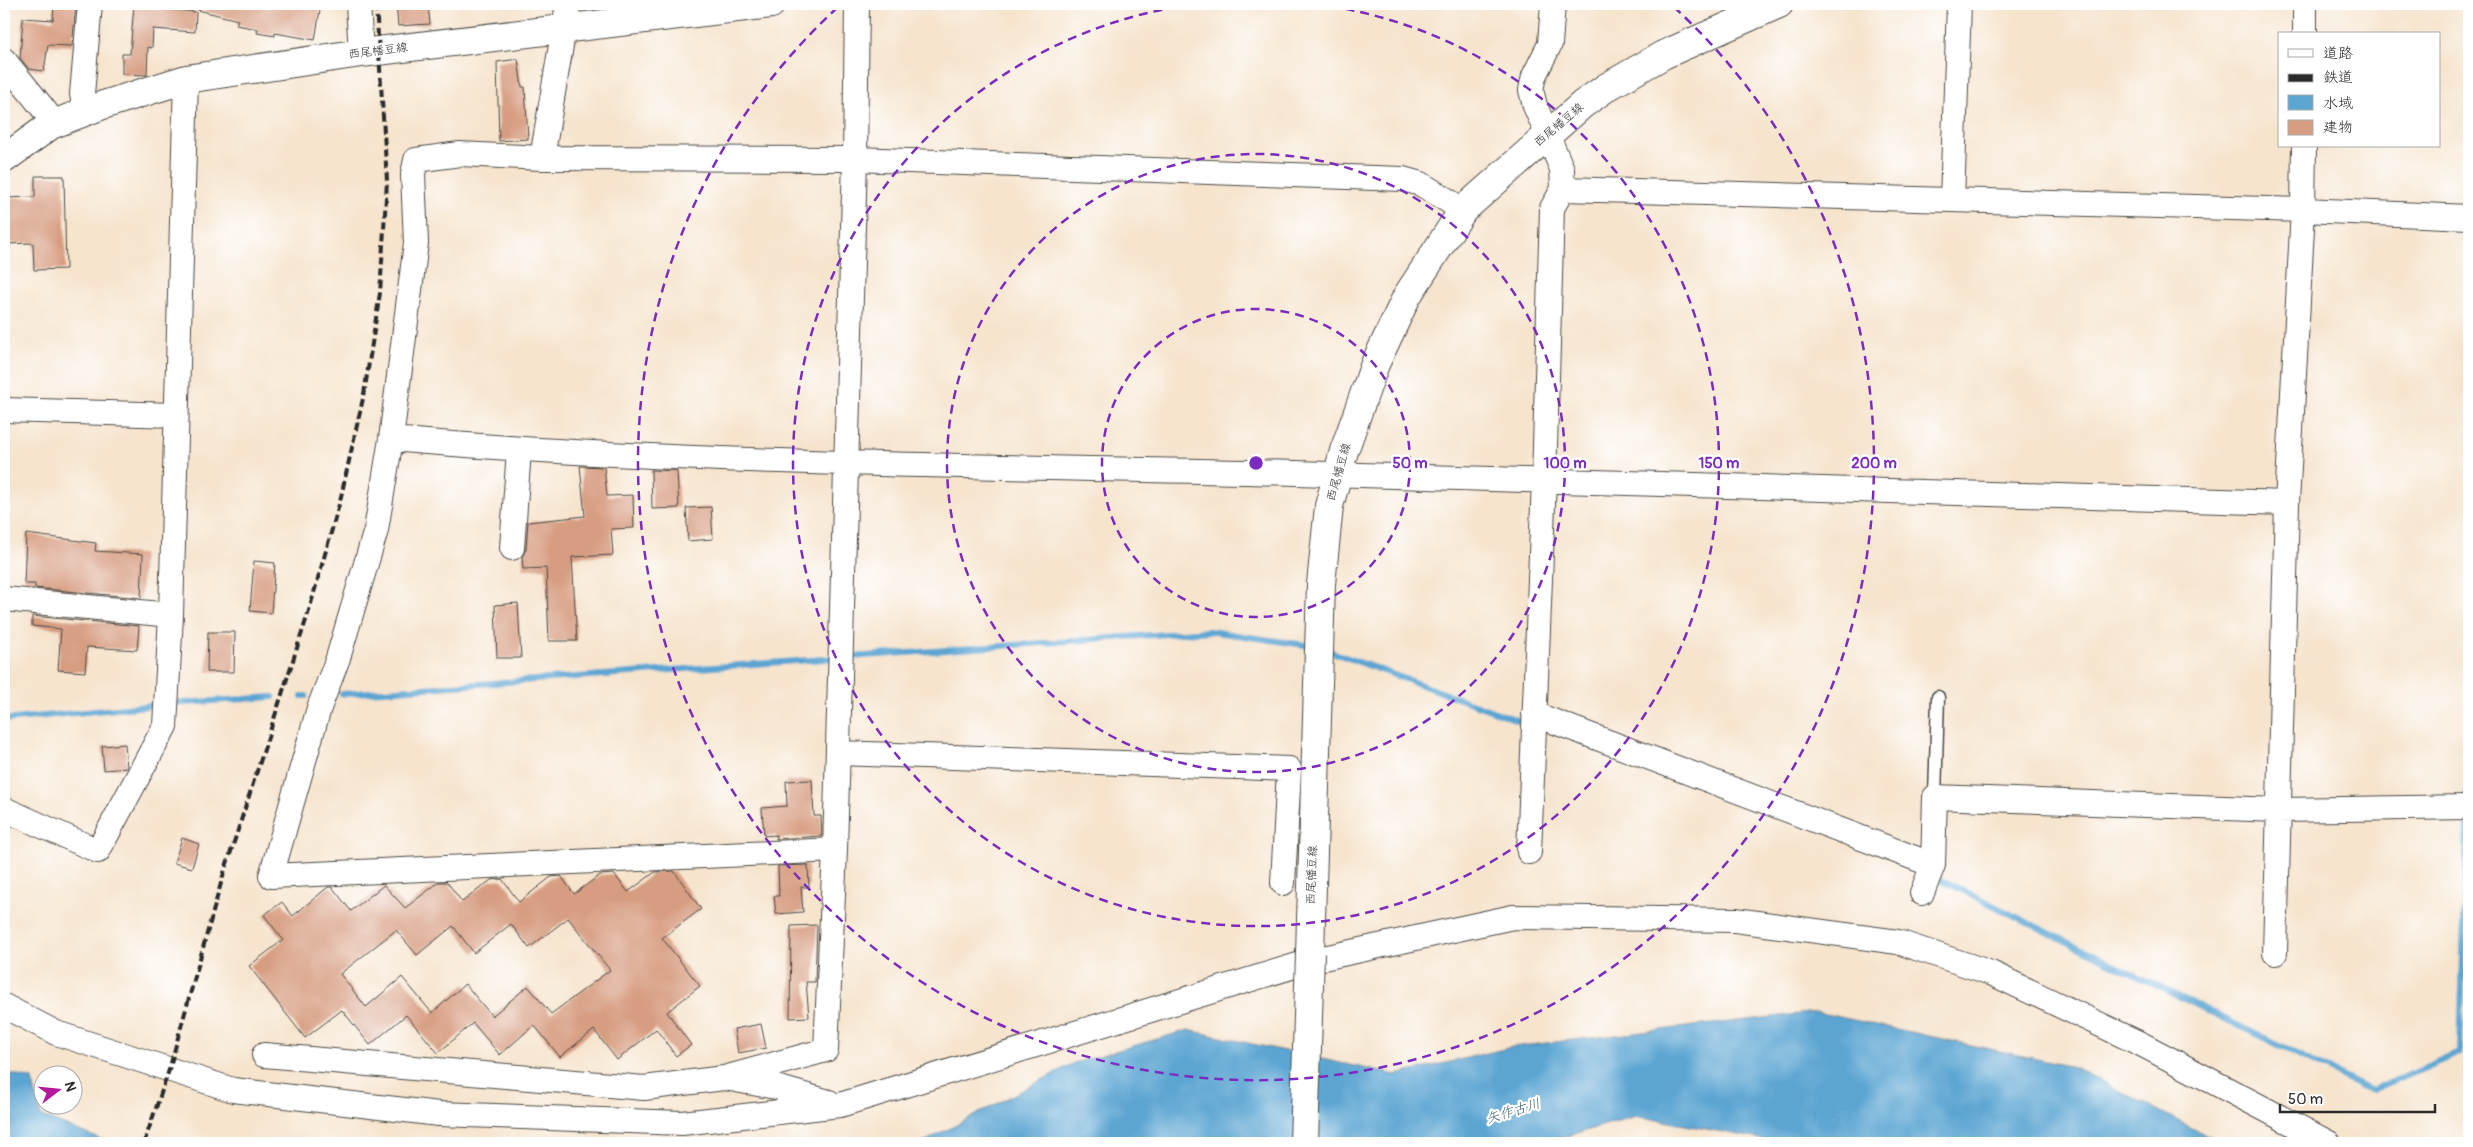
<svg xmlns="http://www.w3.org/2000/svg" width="2473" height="1147" font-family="Pangolin,'Klee One',sans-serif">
	<rect width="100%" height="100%" fill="#fff"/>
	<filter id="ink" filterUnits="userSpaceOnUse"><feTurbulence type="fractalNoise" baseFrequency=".02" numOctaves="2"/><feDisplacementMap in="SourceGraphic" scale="10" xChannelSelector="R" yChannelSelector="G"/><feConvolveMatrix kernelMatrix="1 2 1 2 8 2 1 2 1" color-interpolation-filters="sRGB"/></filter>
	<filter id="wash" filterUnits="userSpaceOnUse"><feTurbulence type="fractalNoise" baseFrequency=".0096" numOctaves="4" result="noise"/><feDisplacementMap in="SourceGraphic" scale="20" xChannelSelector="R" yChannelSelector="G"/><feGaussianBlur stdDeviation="1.12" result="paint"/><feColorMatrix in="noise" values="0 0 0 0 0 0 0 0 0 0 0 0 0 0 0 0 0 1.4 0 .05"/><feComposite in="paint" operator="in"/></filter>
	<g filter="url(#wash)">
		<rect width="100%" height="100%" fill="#f6e4cd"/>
		<path fill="#5ba5d2" stroke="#43687e" d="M1816 1012 2074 1067 2221 1143H1782L1636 1116 1543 1143H922L1074 1063 1188 1030 1396 1075 1512 1047Z
			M4 1072 32 1079 41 1116 110 1143H4Z"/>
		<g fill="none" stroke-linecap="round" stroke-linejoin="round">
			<path stroke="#5ba5d2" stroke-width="6" d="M1326 650 1531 725
				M342 694 1209 631 1312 646
				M302 696H306
				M4 720 167 704 273 697
				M1933 876 2372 1091 2460 1053 2469 761"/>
		</g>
		<g id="blocks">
			<path fill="#d79d81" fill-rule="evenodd" d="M54 4H76L72 46 48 45 44 71 29 69 20 58 23 18 53 20Z
				M134 4H154L153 8 196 12 195 32 153 29 152 48 148 47 147 75 122 74V54H130Z
				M199 4H321L315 40 275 33V36L257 33 258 29 236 25 238 20 198 10Z
				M396 4H428L430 24 398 26Z
				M518 59 522 87H525L528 139 499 141 497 62Z
				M35 176H64L66 269 34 270 33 243 4 244V198L35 197Z
				M580 466 604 467 607 496 633 495 634 528 611 529 613 555 572 557 577 641H549L546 568 523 569 522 557 526 549 528 522 585 516Z
				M651 470 677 471 679 508 652 509Z
				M711 507 713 539 688 541 686 508Z
				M26 534 96 543 95 551 143 554 141 598 35 588V584H24Z
				M254 561 275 563 271 613 250 611Z
				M518 603 521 658H497L495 605Z
				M32 616 139 626 137 650 87 647 85 672 58 670 61 629 32 626Z
				M208 632H235L234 672H207Z
				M125 744 127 768 104 770 102 746Z
				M812 780 814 816H821L822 836 776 839V835L764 836 762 808 787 806 786 781Z
				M182 838 199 844 192 868 174 863Z
				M808 865 809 887H801L803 912 776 914 774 896H779L778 866Z
				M674 871 701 909 662 938 700 986 667 1012 691 1045 676 1056 656 1029 617 1060 594 1030 560 1057 534 1025 500 1055 473 1023 438 1053 406 1015 370 1045 342 1010 305 1038 249 966 283 940 264 915 282 902 293 916 328 887H332L351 911 384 885 405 908 439 882H447L462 902 491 880 502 879 519 902 551 877 561 876 574 894 600 875 614 874 628 892 655 872ZM568 918 610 970 551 1014 528 986 492 1016 465 984 432 1013 402 977 366 1007 340 974 396 930 417 955 453 926 474 953 511 924 529 948Z
				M817 925 815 982H806L809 1017 790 1018 791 926Z
				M761 1024 766 1048 738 1053 734 1029Z"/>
		</g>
	</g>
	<g filter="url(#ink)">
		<use href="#blocks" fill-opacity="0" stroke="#494743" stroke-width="1"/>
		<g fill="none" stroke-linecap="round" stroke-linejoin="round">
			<g stroke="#494743" stroke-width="15">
				<path id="service" d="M1935 797 1938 697"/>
			</g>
			<g stroke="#494743" stroke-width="26">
				<path id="minor" d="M358 4 361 53
					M2305 34V4
					M4 60 46 112 51 125
					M85 111 82 94 90 4
					M542 158 568 4
					M1563 189 2303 210 2469 217
					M1952 200 1959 4
					M4 410 176 415
					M391 439C691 465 994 466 1296 473 1626 482 1956 495 2287 503
					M512 548 519 450
					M4 599 171 615
					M1534 714 1933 865 1935 797 2278 810 2469 807
					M838 753 1289 769 1283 883
					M4 809 98 851 165 726 171 615 186 79
					M835 850 271 876 319 708 338 658 376 530 391 439 416 243 413 174 416 160 460 154 542 158 855 159 1403 179 1421 184 1463 210
					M1529 852 1544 480 1552 208 1563 189 1562 169 1535 106 1531 90 1534 76 1550 44 1553 4
					M1922 893 1933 865
					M2275 953 2287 503 2303 210 2304 146
					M4 1006 56 1033 233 1090 439 1114 682 1123 840 1105 1314 960 1513 917 1735 920 1898 942 1991 973 2143 1045 2329 1143
					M264 1055 644 1088 724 1078 826 1050 835 850 855 159 857 4
					M730 1079 776 1087 829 1102"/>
			</g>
			<g stroke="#494743" stroke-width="30">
				<path id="secondary" d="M4 159 51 125 100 106 186 79 361 53 771 4
					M1310 953 1321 584 1329 506 1344 451 1375 364 1407 296 1463 210 1583 104 1607 87 1663 55 1779 4"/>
			</g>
			<use href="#service" stroke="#fff" stroke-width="12"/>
			<use href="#minor" stroke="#fff" stroke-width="24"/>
			<use href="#secondary" stroke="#fff" stroke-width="28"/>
			<path stroke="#2b2b2b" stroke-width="4" stroke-dasharray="8 4" stroke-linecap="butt" d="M144 1143 169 1070 223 876 308 614 340 501 364 394 380 293 387 181 376 4"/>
			<g stroke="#494743" stroke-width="30" stroke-linecap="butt">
				<path id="secondary-bridge" d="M1304 1143 1310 953"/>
			</g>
			<use href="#secondary-bridge" stroke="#fff" stroke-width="28"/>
		</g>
	</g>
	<g fill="none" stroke="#7b2cbf" stroke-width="2.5" stroke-dasharray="9 6">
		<circle cx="1256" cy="463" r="154"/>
		<circle cx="1256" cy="463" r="309"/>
		<path d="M1316 4A463 463 0 1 1 1196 4"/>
		<path d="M1674 7A618 618 0 1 1 838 7"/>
	</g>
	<g text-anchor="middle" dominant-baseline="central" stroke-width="4.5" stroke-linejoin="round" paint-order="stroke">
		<g font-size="12" fill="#2b2b2b" stroke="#fff">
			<text transform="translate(378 51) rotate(-7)">西尾幡豆線</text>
			<text transform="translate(1559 125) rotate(-40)">西尾幡豆線</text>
			<text transform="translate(1339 472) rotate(-74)">西尾幡豆線</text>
			<text transform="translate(1312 875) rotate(-88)">西尾幡豆線</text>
		</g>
		<g font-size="14" font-style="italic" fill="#3e5c6e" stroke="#fff">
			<text transform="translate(1513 1111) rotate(-17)">矢作古川</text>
		</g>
	</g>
	<circle cx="1256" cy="463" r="8" fill="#7b2cbf" stroke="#fff" stroke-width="2.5"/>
	<g font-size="15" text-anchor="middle" font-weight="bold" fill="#7b2cbf" stroke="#fff" stroke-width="4.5" stroke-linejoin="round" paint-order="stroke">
		<text x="1410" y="468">50 m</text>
		<text x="1565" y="468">100 m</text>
		<text x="1719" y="468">150 m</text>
		<text x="1874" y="468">200 m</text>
	</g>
	<rect width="2473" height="1147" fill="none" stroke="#fff" stroke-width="20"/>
	<rect x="2278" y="32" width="162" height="115" fill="#ffffff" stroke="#aaaaaa"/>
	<rect x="2288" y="49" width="25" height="8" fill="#ffffff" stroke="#aaaaaa"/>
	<text x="2323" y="58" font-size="15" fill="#2b2b2b">道路</text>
	<rect x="2288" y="74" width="25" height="8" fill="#2b2b2b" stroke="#aaaaaa"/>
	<text x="2323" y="82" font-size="15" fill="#2b2b2b">鉄道</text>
	<rect x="2288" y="95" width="25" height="15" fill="#5ba5d2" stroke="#aaaaaa"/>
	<text x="2323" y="108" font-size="15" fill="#2b2b2b">水域</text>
	<rect x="2288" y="120" width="25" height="15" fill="#d79d81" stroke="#aaaaaa"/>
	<text x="2323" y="132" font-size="15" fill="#2b2b2b">建物</text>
	<g transform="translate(58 1090) rotate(74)"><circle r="24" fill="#ffffff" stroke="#aaaaaa"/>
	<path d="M0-4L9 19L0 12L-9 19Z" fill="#b5179e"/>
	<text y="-8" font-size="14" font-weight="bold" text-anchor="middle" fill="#2b2b2b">N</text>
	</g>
	<path d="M2280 1104v8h155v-8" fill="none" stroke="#2b2b2b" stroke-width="2.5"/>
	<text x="2288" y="1104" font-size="15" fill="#2b2b2b" stroke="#ffffff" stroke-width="4" paint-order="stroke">50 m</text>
</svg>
